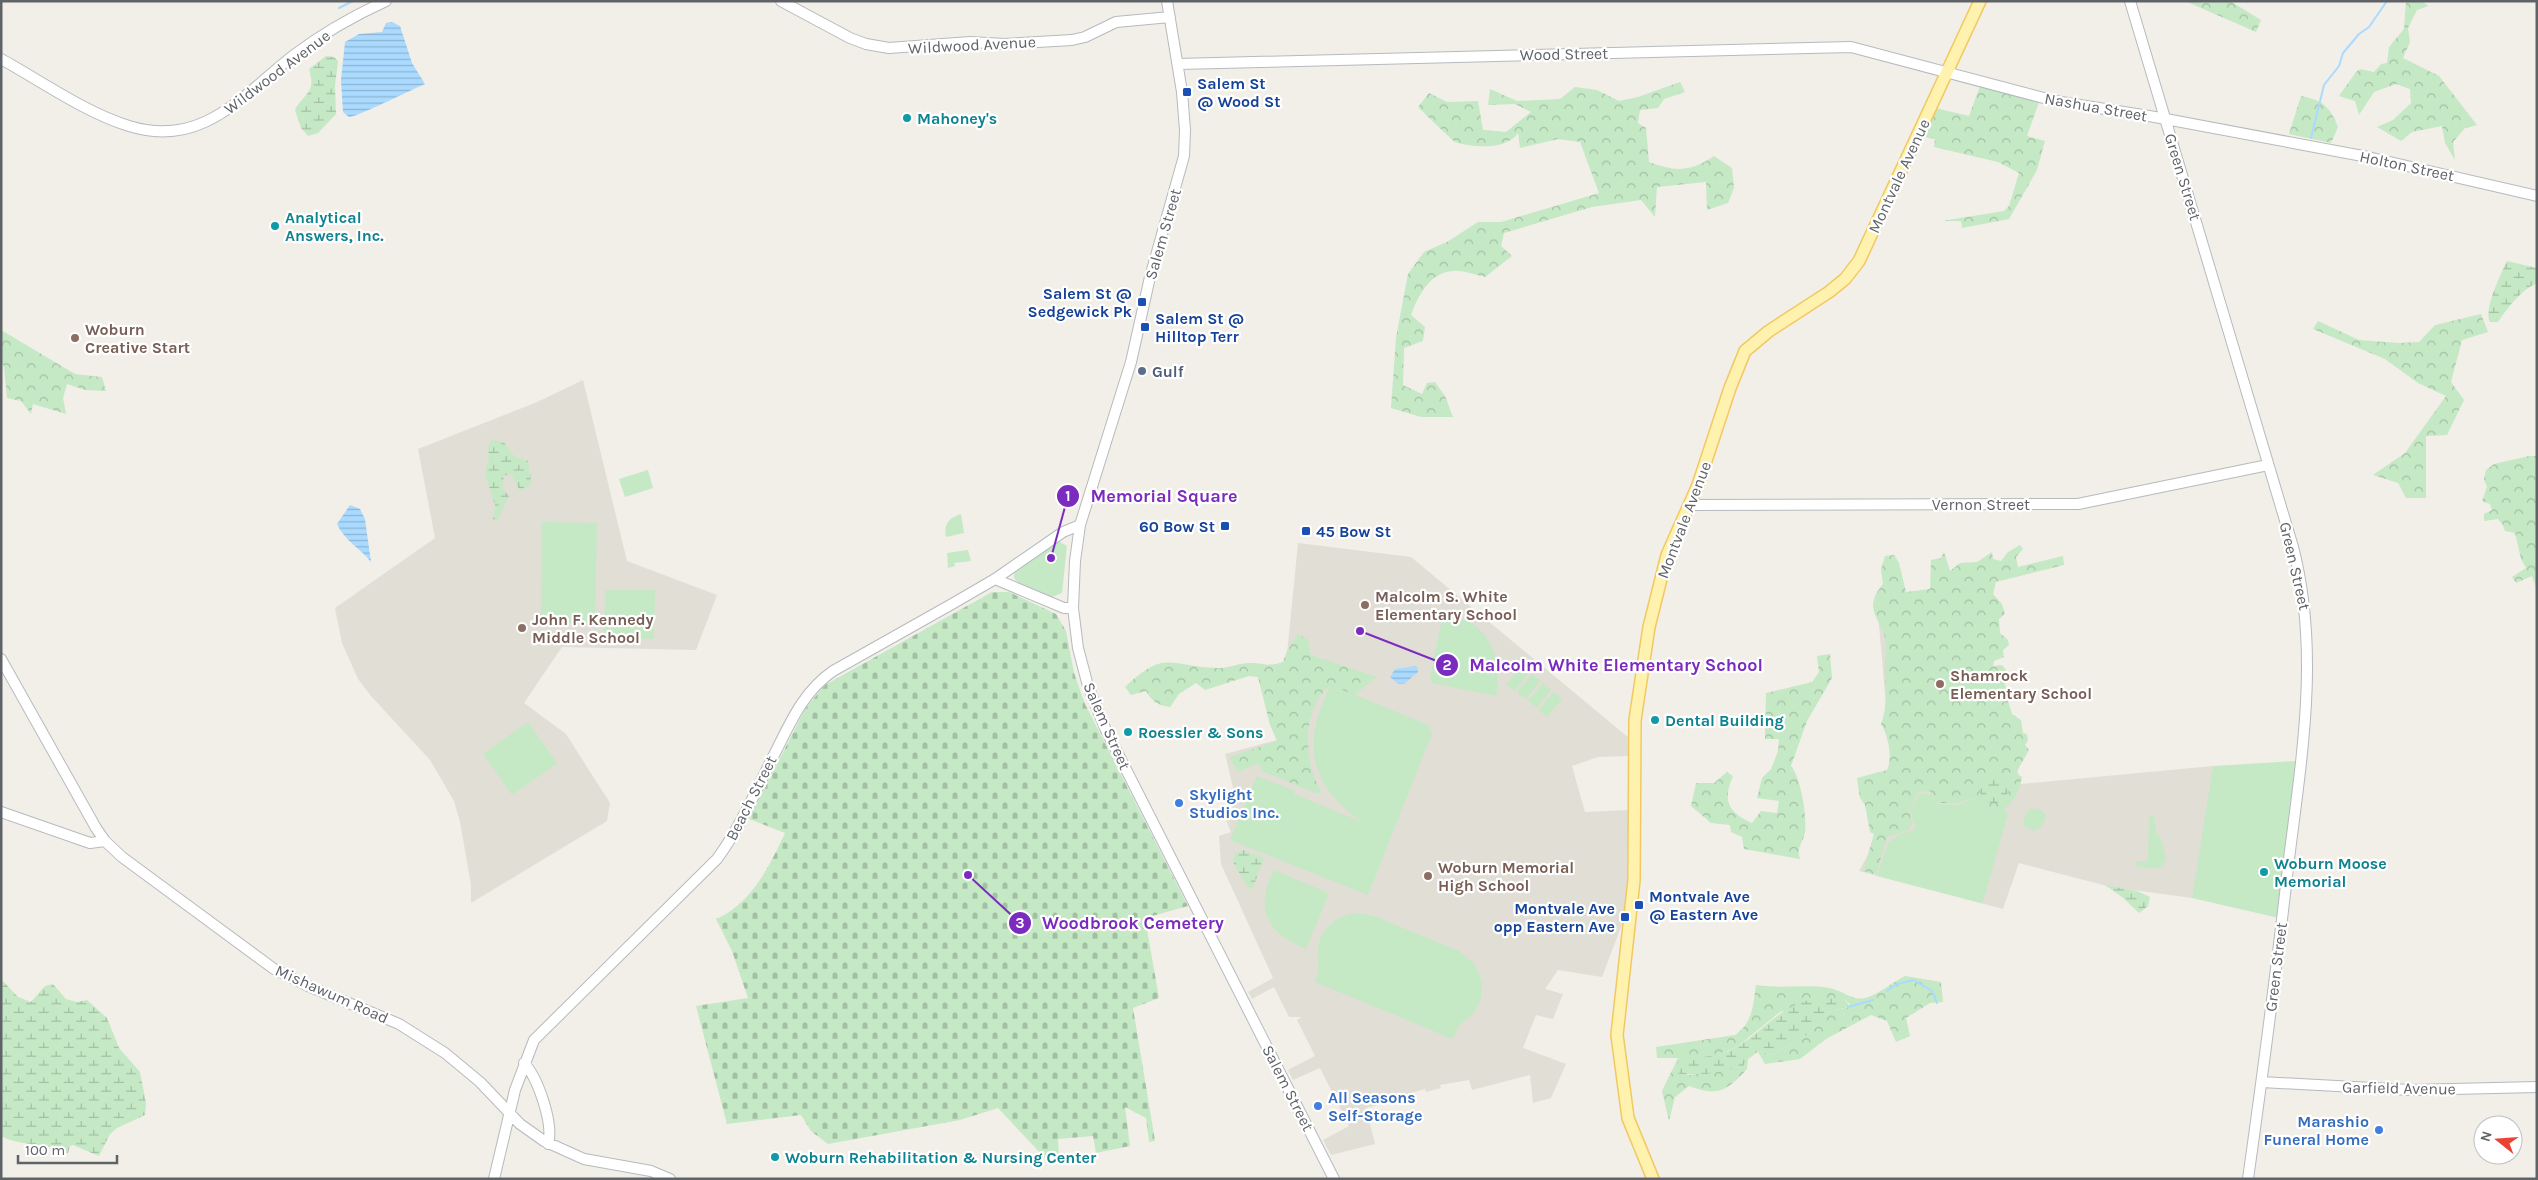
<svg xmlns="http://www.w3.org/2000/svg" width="2538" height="1180" font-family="Karla,sans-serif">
	<defs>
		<pattern id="forest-crowns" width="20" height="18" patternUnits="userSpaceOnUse" patternTransform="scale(1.25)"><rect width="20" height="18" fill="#c5e8c5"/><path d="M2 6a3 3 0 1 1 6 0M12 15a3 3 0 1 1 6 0" fill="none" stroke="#a3c0a4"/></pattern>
		<pattern id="wetland-marsh" width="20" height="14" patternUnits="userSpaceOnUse" patternTransform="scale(1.25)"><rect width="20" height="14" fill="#c5e8c5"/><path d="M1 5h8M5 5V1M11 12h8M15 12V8" fill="none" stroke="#a3c0a4"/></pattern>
		<pattern id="cemetery-stones" width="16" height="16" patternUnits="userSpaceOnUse" patternTransform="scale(1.25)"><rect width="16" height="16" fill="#c5e8c5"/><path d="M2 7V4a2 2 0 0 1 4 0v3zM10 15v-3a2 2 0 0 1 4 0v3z" fill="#a3c0a4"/></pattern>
		<pattern id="water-rules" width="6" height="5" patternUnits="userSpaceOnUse" patternTransform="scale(1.25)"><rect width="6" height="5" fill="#aadaff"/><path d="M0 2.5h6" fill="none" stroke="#8eb4d2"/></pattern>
	</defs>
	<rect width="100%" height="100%" fill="#f1efe8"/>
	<path fill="#e1ded6" d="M583 380 627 561 717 595 696 650 562 647 524 703 566 734 610 803 607 821 471 903V885L460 822 454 801 430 760 371 696 358 679 342 643 335 608 435 538 418 449 535 403Z
		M1298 543 1411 557 1629 738V756L1598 757 1572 766 1585 812 1629 810V888L1621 927 1602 977 1558 970 1545 989 1563 994 1553 1019 1536 1015 1523 1048 1566 1064 1551 1098 1533 1103 1530 1075 1472 1090 1469 1080 1440 1085 1441 1088 1426 1092 1425 1089 1411 1093 1412 1098 1366 1108 1375 1144 1331 1155 1323 1140 1349 1126 1320 1068 1293 1080 1288 1070 1315 1056 1297 1020 1302 1017H1289L1274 987 1252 999 1248 992 1273 978 1221 864 1219 836 1231 832 1226 820 1236 800 1225 754 1277 740 1266 701 1265 665 1286 664Z
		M1969 583 2021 784 2213 766 2207 833 2192 898 2111 887 2019 863 2003 909 1859 871 1895 805 1877 603Z"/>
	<path fill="#c5e8c5" d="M648 470 653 488 625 497 619 479Z
		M961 514 964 533 946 537C943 524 950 517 961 514Z
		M542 522 597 523 595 623H541Z
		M1058 541 1067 546 1062 593 1052 597 1016 581 1014 577 1015 572Z
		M968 550 971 561 954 563 955 566 948 568 947 553Z
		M605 590H655L654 639 604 638Z
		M1443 615C1488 618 1503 656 1496 696L1433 683 1430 677Z
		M1521 665 1529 672 1515 691 1506 684Z
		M1532 674 1540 681 1526 699 1517 692Z
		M1543 683 1551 690 1537 708 1528 701Z
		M1331 685 1428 725 1432 734 1368 895 1230 840 1257 776 1295 791 1294 794 1362 822C1309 785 1301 742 1331 685Z
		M1553 692 1562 699 1547 717 1539 710Z
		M528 722 557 763 512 795 483 754Z
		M2296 761 2279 918 2192 898 2213 766Z
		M1920 793 1932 795 1936 804 1958 805 1972 799 1996 811 2003 809 2008 813 1984 899 1981 903 1877 876 1888 843 1900 834 1913 831 1915 827 1910 808Z
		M2030 808 2039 809 2046 815 2043 826 2034 831 2023 825 2024 818Z
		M2149 816H2154L2157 836H2160L2166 858 2163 866 2156 869 2136 866V861H2148Z
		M1274 870 1326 892 1328 896 1306 949C1268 934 1253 908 1274 870Z
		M1360 913 1374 916 1459 951 1475 965 1482 981 1481 999 1473 1014 1459 1025 1453 1039 1315 982C1321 966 1317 966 1318 951 1319 929 1338 913 1360 913Z"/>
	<path fill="url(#forest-crowns)" fill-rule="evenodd" d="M2185 1H2230L2261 20 2256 32Z
		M2406 1H2423L2428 6 2417 10 2408 28 2410 42 2403 58 2439 76 2477 125 2465 128 2453 142 2455 160 2445 143 2442 126 2412 132 2401 141 2377 127 2393 120 2411 103 2410 89 2396 84 2374 92 2359 115 2355 101 2339 96 2356 72 2360 69 2374 72 2381 64 2387 63 2389 47 2404 29Z
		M1680 82 1685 92 1664 99 1658 108 1640 110 1638 123 1646 128 1649 162C1675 172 1691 172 1714 156L1732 168 1734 188 1728 203 1707 210 1706 182 1657 187 1655 217 1641 200 1592 207 1504 233 1501 246 1512 256 1485 277C1475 275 1463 270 1453 271 1430 272 1418 296 1411 315L1425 327 1423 341 1404 348 1403 385 1422 394 1427 383 1435 382 1445 396 1453 417H1421L1391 408 1396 338 1408 274 1424 252 1447 242 1478 222H1501L1599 193 1580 142 1558 139 1520 148 1518 133C1507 150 1473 148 1455 142 1453 141 1423 112 1418 107L1429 93 1447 102 1478 101 1483 130 1506 132 1531 112 1515 104 1488 105 1490 89 1517 101 1560 99 1575 87 1597 90 1619 101 1638 97Z
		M1980 86 2039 102 2027 136 2045 141 2037 170 2009 219 1962 228 1961 221H1942L2004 211 2009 206 2019 173 1998 162 1934 147 1935 139 1924 137 1935 108 1969 116Z
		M2301 96C2323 100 2330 107 2338 127L2331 143 2289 134Z
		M2481 314 2488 332 2462 340 2451 382 2464 400 2447 435 2426 436V498H2406L2398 483 2373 475 2405 453 2446 396 2418 383 2385 359 2313 329 2318 321 2359 340 2398 343 2419 342 2435 325Z
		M1 330 75 374 102 377 106 391 85 390 67 384 63 398 66 414 33 404 31 414 21 401 7 398 4 366 1 364Z
		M2529 456H2537V590L2532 576 2516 583 2512 577 2526 568 2521 559 2515 533 2505 531 2503 525 2498 519 2484 521V514L2492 510 2490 504 2482 501 2487 487 2484 479 2486 470 2494 464Z
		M2020 545 2023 549 2016 557 2018 567 2063 556 2064 565 1996 582 1993 594 2002 604 2005 614 1999 619 2000 633 2008 640 2009 645 2003 650 2004 657 1994 661 1993 666 2002 665 2006 670 2005 686 2012 691 2010 698H2007L2012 714 2021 720 2023 733 2027 734 2028 740 2025 745 2029 750 2016 773 2022 777C2019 793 2012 806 1997 813L1985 808 1973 798 1958 803H1937L1930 791 1918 792 1909 809 1912 824 1909 830 1887 837 1876 875 1863 871 1874 834 1870 832 1865 805 1860 798 1857 778 1887 770C1893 758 1888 735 1881 724 1889 702 1884 689 1885 667 1885 659 1887 651 1886 644 1884 619 1860 611 1883 584L1881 569 1885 556 1894 555 1899 563 1906 592 1930 589 1931 560 1941 558 1944 552 1950 571 1960 563 1977 562 1992 552 1993 559 2001 561 2008 552Z
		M1298 634 1308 640 1311 655 1377 677 1354 695 1331 685C1300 707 1304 765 1322 793L1317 794 1262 771 1259 763 1238 772 1229 757 1277 741 1270 725 1258 677 1249 676 1205 690 1196 683 1179 694 1170 707C1158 705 1152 702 1146 691L1131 695 1125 687C1166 648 1170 667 1218 668 1230 668 1241 662 1253 663 1267 664 1268 667 1283 662L1287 651Z
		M1830 654 1832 678 1807 721 1791 766C1801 778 1807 816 1805 832 1803 843 1796 847 1800 859L1744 849 1742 837 1731 832 1730 825 1711 823 1691 806 1696 783H1714L1727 772 1733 776C1722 801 1728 812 1752 823L1761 811 1777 813 1779 801 1757 798 1762 778 1771 769 1778 751 1779 739H1765L1766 693 1812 682 1819 672 1817 656Z
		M1905 976 1941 982 1943 1002 1930 1003 1906 1018 1910 1036 1896 1042 1887 1021 1871 1015 1826 1039 1800 1059 1765 1064 1758 1052 1748 1059 1747 1069C1727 1091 1718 1097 1689 1086L1675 1097 1669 1121 1662 1091 1678 1058H1657L1656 1047 1735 1035C1753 1023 1753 1005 1756 985 1781 989 1805 984 1829 988 1842 990 1852 1001 1865 998 1875 996 1894 982 1905 976ZM1844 999 1850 1004 1848 1007 1829 1012 1807 1035 1772 1055 1759 1051 1747 1058 1743 1067 1689 1075 1674 1069 1680 1060 1710 1057 1727 1051 1737 1047 1780 1012Z"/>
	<path fill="url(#wetland-marsh)" d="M326 56 334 57 338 61 335 86 336 114 318 133 308 136 301 128 295 110C303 94 317 93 309 69Z
		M2507 261 2537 268V283C2520 291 2508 307 2498 322H2490C2483 311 2501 273 2507 261Z
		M492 440 504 442 514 456 528 461 531 477 530 486 520 491 511 474 504 476 502 488 509 496 497 521 493 519 495 505 485 474 489 458 487 448Z
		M1980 789a14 14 0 1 1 28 0a14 14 0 1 1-28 0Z
		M1243 850 1264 858 1252 890 1247 886 1233 862 1235 854Z
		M2105 885 2137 891 2150 897 2148 906 2139 913 2122 897Z
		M1 979 18 997 31 1002 45 986 53 984 66 999 77 1002 87 1000 107 1018 119 1048 140 1072 146 1103 145 1115 117 1128 110 1134 99 1156 73 1145 70 1146 68 1153C46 1142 22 1147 1 1136Z
		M1820 998 1844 999 1850 1006 1829 1012 1807 1035 1772 1055 1759 1051 1747 1058 1743 1067 1706 1074H1679L1674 1069 1680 1060C1699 1057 1719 1057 1737 1047 1767 1028 1782 1003 1820 998Z"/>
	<path fill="url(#cemetery-stones)" d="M992 592H1009L1056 614 1066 631 1074 673 1085 704 1188 906 1145 918 1159 998 1133 1008 1155 1141 1149 1142 1146 1118 1125 1107 1130 1146 1096 1153 1093 1136 1058 1139 1059 1157 1045 1158 998 1108 960 1120 828 1144 811 1131 801 1115 727 1124 696 1006 748 998 732 951 716 919C752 903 769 867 785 833L749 819 805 709 825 685Z"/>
	<path fill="url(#water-rules)" d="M392 22 400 26 412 63 425 84C413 89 355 118 349 117L343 112 341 80 345 42 359 34 382 32 386 23Z
		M350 505 360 509 365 519 371 562C361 549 344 540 337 524Z
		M1415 666 1418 668V672L1404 684H1398L1390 677 1395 669Z"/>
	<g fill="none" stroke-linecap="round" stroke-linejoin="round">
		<path stroke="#aadaff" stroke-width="2" d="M339 8 353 1
			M2311 138 2324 85 2339 66 2343 53 2359 34 2369 27 2387 1
			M1887 991 1897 984 1914 980 1932 991 1937 1003
			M1848 1007 1873 1000"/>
		<g stroke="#b6babf" stroke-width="12">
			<path id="secondary" d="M781 1 850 38 866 44 889 48 970 42 1005 44 1072 40 1085 37 1116 22 1170 17
				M1167 1 1182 92 1185 130 1184 156 1150 277 1131 362 1080 525 1075 561 1073 608 1078 648 1088 686 1105 728 1334 1179
				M2130 1 2293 547C2320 650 2302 755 2289 859 2277 966 2263 1072 2248 1179
				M1 59C41 81 86 113 129 126 202 149 243 95 294 55 322 34 353 16 386 1
				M1178 64 1851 47 2055 101 2155 117 2368 157 2537 196
				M1689 505 2078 504 2268 465
				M995 579 1064 608H1073
				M1 659 96 828 105 841 122 857 274 969 308 986 399 1024 445 1053 480 1082 520 1124 544 1141 584 1159 651 1171 670 1179
				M1 812 90 843 105 841
				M524 1063C538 1078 554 1124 548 1144
				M2262 1082 2410 1090 2537 1087
				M494 1179 515 1090 534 1040 717 859C741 826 757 788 776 751 791 721 804 691 833 671L952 604 995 579 1063 532 1080 525"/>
		</g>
		<g stroke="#f2c960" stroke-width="14">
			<path id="primary" d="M1653 1179 1628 1118 1617 1035 1634 880 1635 720 1649 627 1667 555 1698 485 1730 388 1745 351 1769 331 1829 292 1845 279 1859 261 1980 1"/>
		</g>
		<use href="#secondary" stroke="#fff" stroke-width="10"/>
		<use href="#primary" stroke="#fff2af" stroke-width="11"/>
	</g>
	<g fill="#1a4fb4" stroke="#fff" stroke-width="2">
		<rect x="1182" y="87" width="10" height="10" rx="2.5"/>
		<rect x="1137" y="297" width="10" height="10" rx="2.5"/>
		<rect x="1140" y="322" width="10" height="10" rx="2.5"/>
		<rect x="1220" y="521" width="10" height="10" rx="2.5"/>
		<rect x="1301" y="526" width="10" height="10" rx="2.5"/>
		<rect x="1634" y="900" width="10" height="10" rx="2.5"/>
		<rect x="1620" y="912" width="10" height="10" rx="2.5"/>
	</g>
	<g fill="#0f9aa8" stroke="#fff" stroke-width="2">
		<circle cx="907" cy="118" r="5"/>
		<circle cx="275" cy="226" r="5"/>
		<circle cx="1655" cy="720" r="5"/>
		<circle cx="1128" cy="732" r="5"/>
		<circle cx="2264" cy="872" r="5"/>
		<circle cx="775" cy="1157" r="5"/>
	</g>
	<g fill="#8d6e63" stroke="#fff" stroke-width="2">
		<circle cx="75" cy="338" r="5"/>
		<circle cx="1365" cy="605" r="5"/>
		<circle cx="522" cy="628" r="5"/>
		<circle cx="1940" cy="684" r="5"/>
		<circle cx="1428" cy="876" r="5"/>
	</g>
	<circle fill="#5c6f8a" stroke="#fff" stroke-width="2" cx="1142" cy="371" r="5"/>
	<g fill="#3f7fe0" stroke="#fff" stroke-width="2">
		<circle cx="1179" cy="803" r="5"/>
		<circle cx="1318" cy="1106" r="5"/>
		<circle cx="2379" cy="1130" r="5"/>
	</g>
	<g text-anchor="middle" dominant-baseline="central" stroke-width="4.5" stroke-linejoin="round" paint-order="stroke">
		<g font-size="16" fill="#5f6368" stroke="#fff">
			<text transform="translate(972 45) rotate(-3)">Wildwood Avenue</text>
			<text transform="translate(1564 54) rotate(-1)">Wood Street</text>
			<text transform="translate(277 72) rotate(-37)">Wildwood Avenue</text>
			<text transform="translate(2096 107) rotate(10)">Nashua Street</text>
			<text transform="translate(2407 166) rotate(12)">Holton Street</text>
			<text transform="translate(1899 176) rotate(-65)">Montvale Avenue</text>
			<text transform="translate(2183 177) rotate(73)">Green Street</text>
			<text transform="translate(1163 234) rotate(-74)">Salem Street</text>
			<text x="1981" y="504">Vernon Street</text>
			<text transform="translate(1684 520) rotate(-69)">Montvale Avenue</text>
			<text transform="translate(2295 566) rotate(77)">Green Street</text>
			<text transform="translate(1107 726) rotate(66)">Salem Street</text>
			<text transform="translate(751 798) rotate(-63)">Beach Street</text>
			<text transform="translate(2276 967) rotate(-83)">Green Street</text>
			<text transform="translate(332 994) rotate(24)">Mishawum Road</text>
			<text transform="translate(1288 1088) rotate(63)">Salem Street</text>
			<text transform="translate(2399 1088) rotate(1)">Garfield Avenue</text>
		</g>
		<g font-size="16" font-weight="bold" fill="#164399" stroke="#fff" text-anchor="start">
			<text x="1197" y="83">Salem St<tspan x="1197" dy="18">@ Wood St</tspan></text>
			<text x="1132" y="293" text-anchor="end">Salem St @<tspan x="1132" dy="18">Sedgewick Pk</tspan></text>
			<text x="1155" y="318">Salem St @<tspan x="1155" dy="18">Hilltop Terr</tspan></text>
			<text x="1215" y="526" text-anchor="end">60 Bow St</text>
			<text x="1316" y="531">45 Bow St</text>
			<text x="1649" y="896">Montvale Ave<tspan x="1649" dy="18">@ Eastern Ave</tspan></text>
			<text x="1615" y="908" text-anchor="end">Montvale Ave<tspan x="1615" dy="18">opp Eastern Ave</tspan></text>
		</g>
		<g font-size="16" font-weight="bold" fill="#0d838f" stroke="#fff" text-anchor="start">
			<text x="917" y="118">Mahoney's</text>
			<text x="285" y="217">Analytical<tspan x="285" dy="18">Answers, Inc.</tspan></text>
			<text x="1665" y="720">Dental Building</text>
			<text x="1138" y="732">Roessler &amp; Sons</text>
			<text x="2274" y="863">Woburn Moose<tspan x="2274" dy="18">Memorial</tspan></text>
			<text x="785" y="1157">Woburn Rehabilitation &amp; Nursing Center</text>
		</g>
		<g font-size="16" font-weight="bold" fill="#785e54" stroke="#fff" text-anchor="start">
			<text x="85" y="329">Woburn<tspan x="85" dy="18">Creative Start</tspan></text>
			<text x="1375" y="596">Malcolm S. White<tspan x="1375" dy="18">Elementary School</tspan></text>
			<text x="532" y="619">John F. Kennedy<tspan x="532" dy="18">Middle School</tspan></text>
			<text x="1950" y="675">Shamrock<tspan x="1950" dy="18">Elementary School</tspan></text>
			<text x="1438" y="867">Woburn Memorial<tspan x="1438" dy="18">High School</tspan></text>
		</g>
		<g font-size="16" font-weight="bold" fill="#4e5e75" stroke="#fff" text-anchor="start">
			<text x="1152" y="371">Gulf</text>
		</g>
		<g font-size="16" font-weight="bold" fill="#366cbe" stroke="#fff" text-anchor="start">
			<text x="1189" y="794">Skylight<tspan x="1189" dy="18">Studios Inc.</tspan></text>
			<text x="1328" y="1097">All Seasons<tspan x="1328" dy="18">Self-Storage</tspan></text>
			<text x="2369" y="1121" text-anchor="end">Marashio<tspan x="2369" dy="18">Funeral Home</tspan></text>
		</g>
	</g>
	<path fill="none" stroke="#7b2cbf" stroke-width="2" d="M1051 558L1068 496M1360 631L1447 665M968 875L1020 923"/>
	<g fill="#7b2cbf" stroke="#fff" stroke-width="2">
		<circle cx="1051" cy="558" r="5"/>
		<circle cx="1360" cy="631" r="5"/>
		<circle cx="968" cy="875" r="5"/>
		<circle cx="1068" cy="496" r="12"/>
		<circle cx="1447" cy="665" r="12"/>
		<circle cx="1020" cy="923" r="12"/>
	</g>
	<g font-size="15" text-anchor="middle" font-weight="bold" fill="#fff">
		<text x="1068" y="501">1</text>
		<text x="1447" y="670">2</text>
		<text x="1020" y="928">3</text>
	</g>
	<g font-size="18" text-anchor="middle" font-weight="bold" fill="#7b2cbf" stroke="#fff" stroke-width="4.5" stroke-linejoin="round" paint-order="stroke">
		<text x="1164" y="502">Memorial Square</text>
		<text x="1616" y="671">Malcolm White Elementary School</text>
		<text x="1133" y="929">Woodbrook Cemetery</text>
	</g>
	<rect width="2538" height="1180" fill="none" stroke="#5f6368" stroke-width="5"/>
	<g transform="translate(2498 1140) rotate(287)"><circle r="24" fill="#ffffff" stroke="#bfc1c3"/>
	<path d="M0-4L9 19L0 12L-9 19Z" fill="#ea4335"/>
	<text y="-8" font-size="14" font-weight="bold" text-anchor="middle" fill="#5f6368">N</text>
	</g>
	<path d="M18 1155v8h99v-8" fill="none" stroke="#5f6368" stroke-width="2.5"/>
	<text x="25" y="1155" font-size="15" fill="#5f6368" stroke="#ffffff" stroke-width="4" paint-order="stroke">100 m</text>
</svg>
